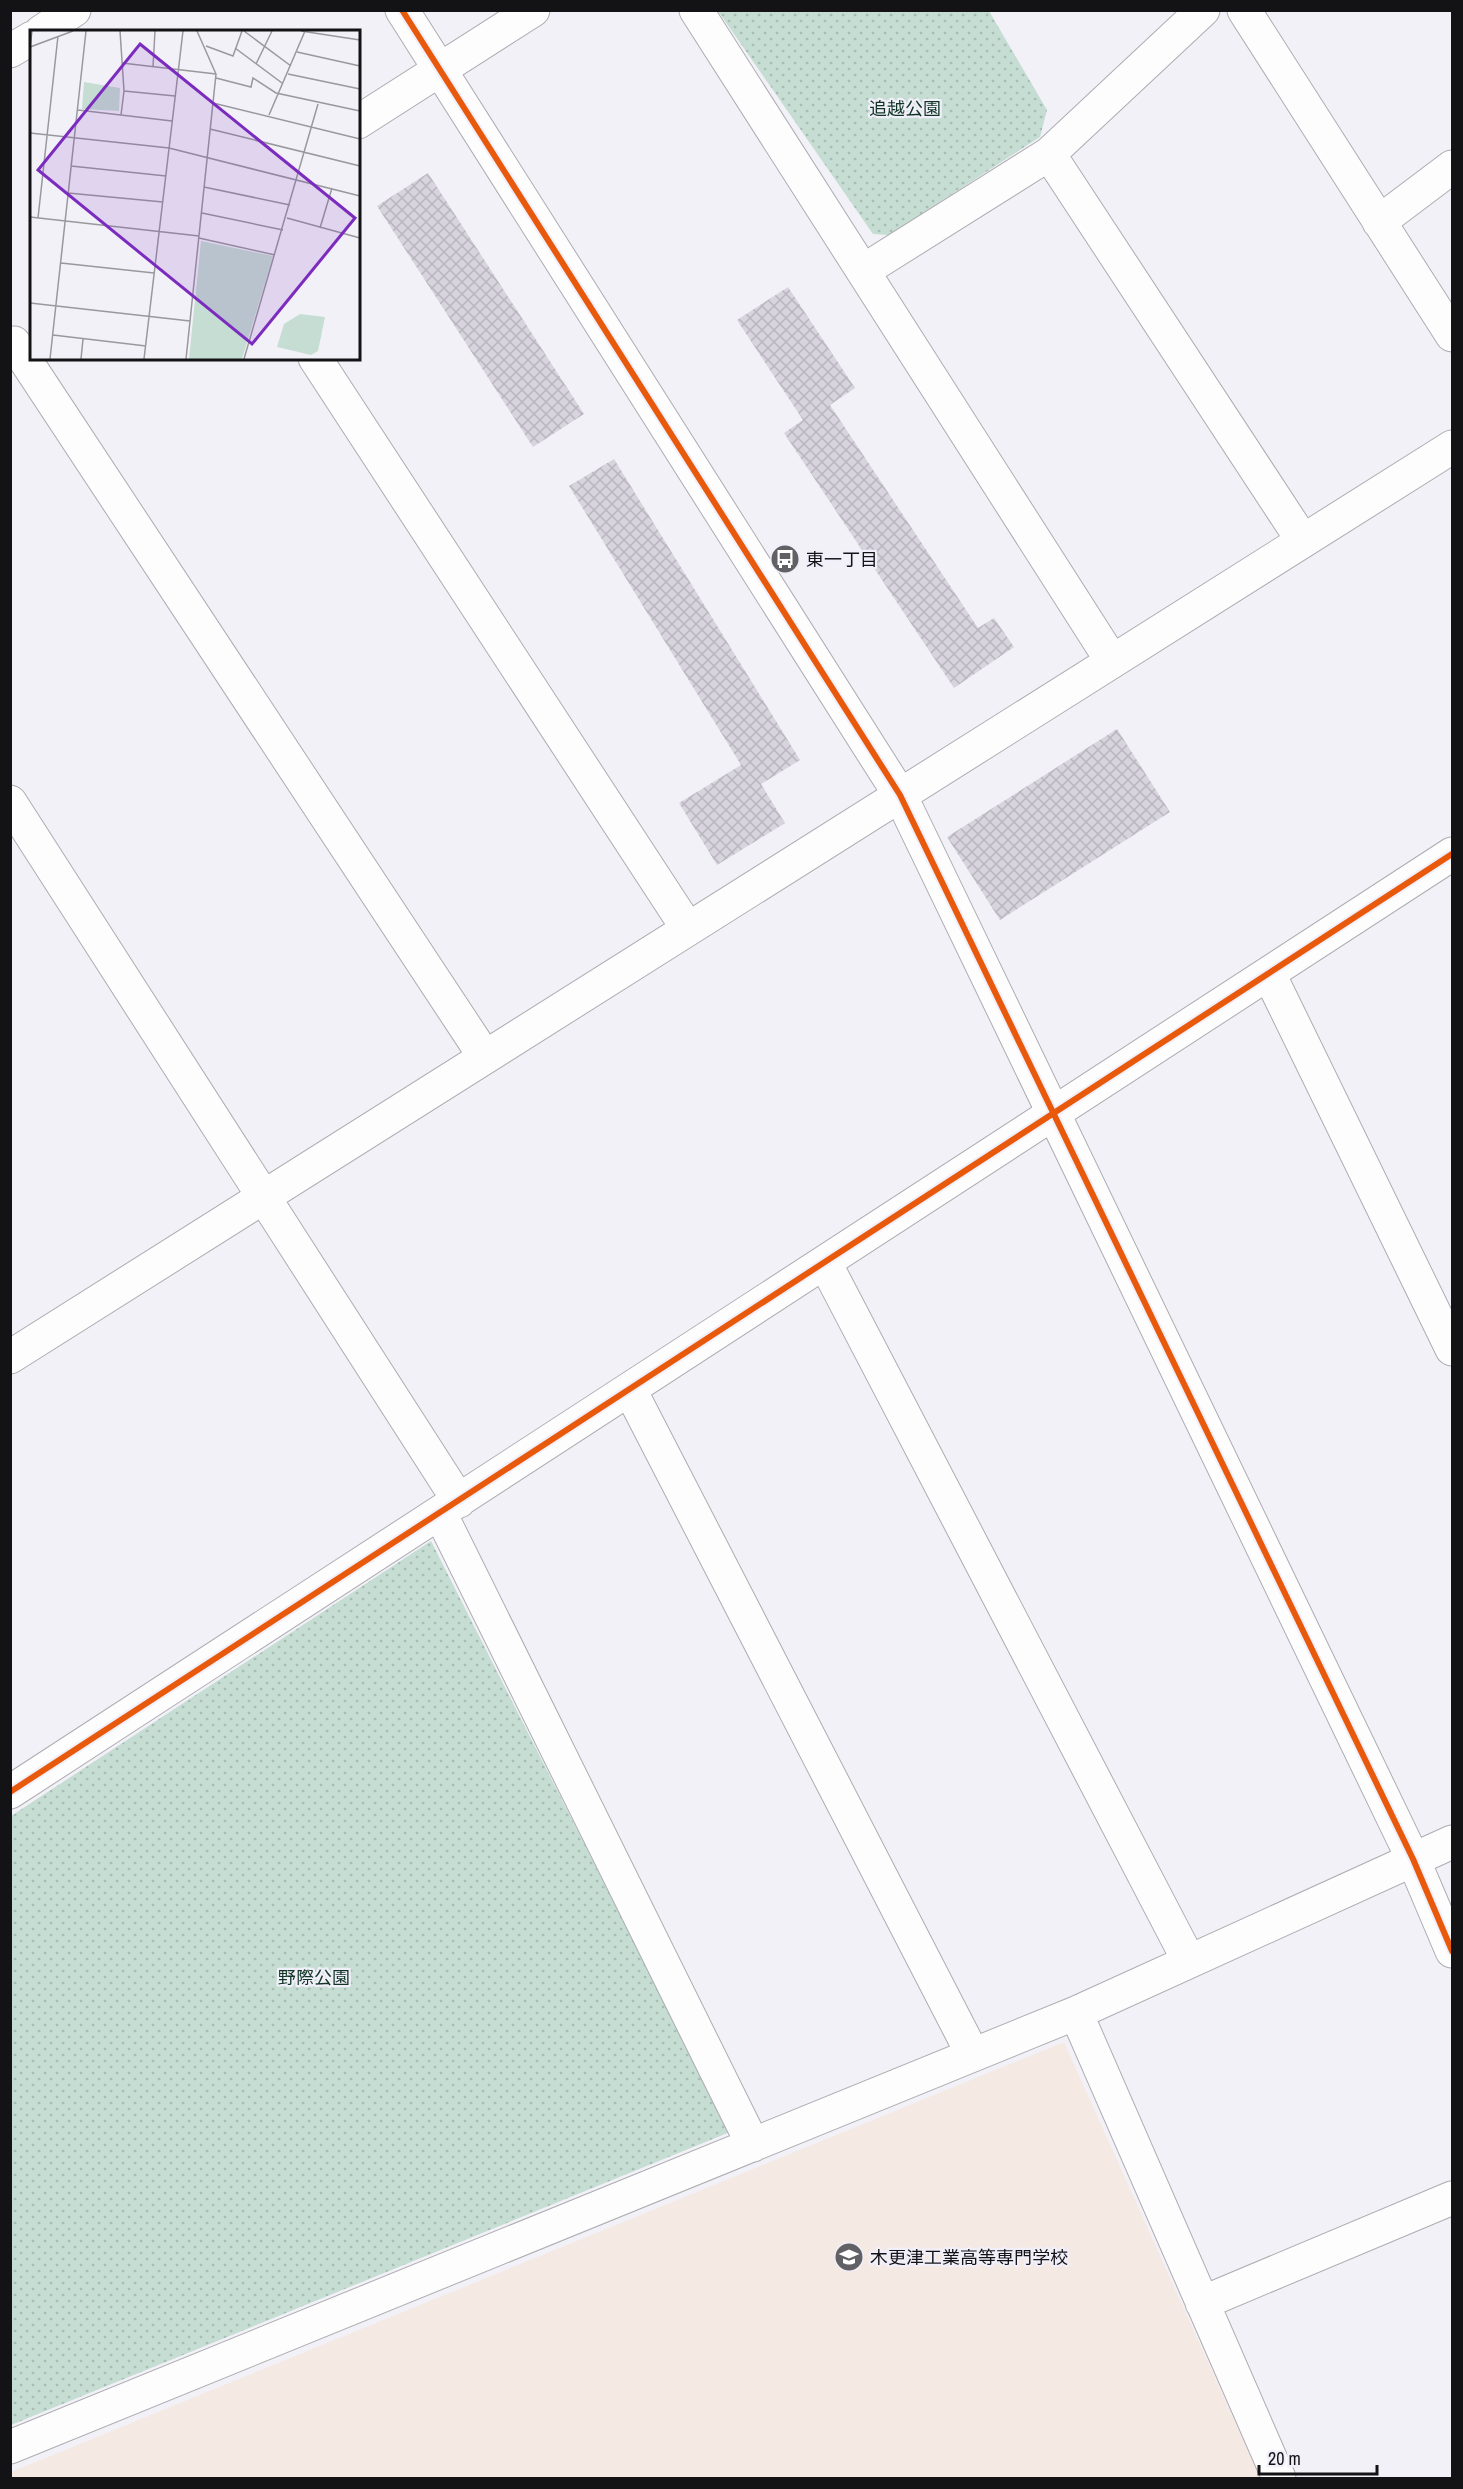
<svg xmlns="http://www.w3.org/2000/svg" width="1463" height="2489" font-family="'Archivo Narrow','Noto Sans JP',sans-serif">
	<defs>
		<pattern id="green-dots" width="8" height="8" patternUnits="userSpaceOnUse" patternTransform="scale(1.5)"><rect width="8" height="8" fill="#c5ddd2"/><path d="M2 2h.1M6 6h.1" fill="none" stroke="#a8bdb3" stroke-width="1.8" stroke-linecap="round"/></pattern>
		<pattern id="building-cross-hatch" width="8" height="8" patternUnits="userSpaceOnUse" patternTransform="scale(1.5)"><rect width="8" height="8" fill="#d8d4de"/><path d="M0 0l8 8M0 8l8-8" fill="none" stroke="#b8b5be"/></pattern>
	</defs>
	<rect width="100%" height="100%" fill="#f2f1f7"/>
	<path fill="#f5e9e4" d="M1064 2042 1260 2478H11V2472Z"/>
	<path fill="url(#green-dots)" d="M718 11H989L1047 110 1040 137 889 235 873 234Z
		M431 1541 730 2132 11 2425V1816Z"/>
	<path fill="url(#building-cross-hatch)" d="M428 173 584 414 533 447 377 206Z
		M788 287 855 388 830 405 978 628 994 618 1014 647 954 688 784 433 803 420 737 320Z
		M614 459 800 760 761 784 785 823 717 865 679 803 741 765 569 486Z
		M1117 729 1170 812 1000 920 947 837Z"/>
	<g fill="none" stroke-linecap="round" stroke-linejoin="round">
		<g stroke="#adacb1" stroke-width="35">
			<path id="minor" d="M696 10 1112 661
				M1244 10 1452 335
				M41 32 74 10
				M10 51 32 38
				M358 122 533 10
				M1049 154 1303 541
				M1379 222 1452 167
				M863 271 1049 154 1203 10
				M14 343 485 1057
				M315 358 688 929
				M10 802 459 1501
				M1269 974 1452 1349
				M825 1263 1189 1961
				M10 1357 1452 447
				M630 1390 973 2055
				M440 1513 753 2145
				M10 1792 1452 854
				M1076 2013 1279 2478
				M1202 2303 1452 2198
				M10 2447 1076 2013 1452 1842"/>
		</g>
		<g stroke="#adacb1" stroke-width="35">
			<path id="tertiary" d="M402 10 900 795 1413 1859 1452 1951"/>
		</g>
		<use href="#minor" stroke="#fdfdfe" stroke-width="33"/>
		<use href="#tertiary" stroke="#fdfdfe" stroke-width="33"/>
		<g stroke="#f1eff9" stroke-width="10">
			<path id="cycleway" d="M402 10 900 795 1413 1859 1452 1951
				M10 1792 1452 854"/>
		</g>
		<use href="#cycleway" stroke="#e8590c" stroke-width="6"/>
	</g>
	<defs>
		<g id="bus-disc" transform="scale(1.5)"><circle r="9.5" fill="#616064" stroke="#f1eff9"/><path d="M-5-6H5V4H4V6H2V4H-2V6H-4V4H-5ZM-3.5-4V0h7V-4ZM-3.5 1.2v1.5H-2V1.2ZM2 1.2v1.5H3.5V1.2Z" fill="#fff"/></g>
		<g id="university-disc" transform="scale(1.5)"><circle r="9.5" fill="#616064" stroke="#f1eff9"/><path d="M0-5L7-2L0 1L-7-2ZM-4 1L0 2.5L4 1V4Q0 6-4 4Z" fill="#fff"/></g>
	</defs>
	<g fill-rule="evenodd">
		<use href="#bus-disc" x="785" y="559"/>
		<use href="#university-disc" x="849" y="2257"/>
	</g>
	<g text-anchor="middle" dominant-baseline="central" stroke-width="4.5" stroke-linejoin="round" paint-order="stroke">
		<g font-size="18" fill="#103524" stroke="#f1eff9">
			<text x="905" y="108">追越公園</text>
			<text x="314" y="1977">野際公園</text>
		</g>
		<g font-size="18" fill="#131215" stroke="#f1eff9" text-anchor="start">
			<text x="806" y="559">東一丁目</text>
			<text x="870" y="2257">木更津工業高等専門学校</text>
		</g>
	</g>
	<g transform="translate(30 30)">
		<rect width="330" height="330" fill="#f2f1f7"/>
		<path d="M54 52 90 58 89 81 52 79ZM171 211 243 226 212 329H159Z" fill="#c5ddd2"/>
		<path d="M270 284 295 287 288 321 281 325 247 317 254 294Z" fill="#c5ddd2"/>
		<path fill="none" stroke="#99989d" stroke-width="1.5" d="M2 1 0 17 43 1M90 1 94 61 91 85M214 1 261 36M271 1 330 10M176 16 203 26 212 1M205 18 252 53M267 22 330 36M92 33 186 44M226 34 242 1M123 37 125 1M258 44 330 59M186 48 221 57 223 48 246 63 330 81M94 61 145 66M183 73 330 109M48 80 142 91M239 85 275 1M180 99 330 136M0 103 139 118 330 166M41 136 136 146M174 157 260 175M38 163 133 172M172 183 253 200M0 187 169 206M8 188 28 6M257 188 330 208M290 198 302 158M169 208 245 225M31 233 124 243M0 273 160 291M23 305 116 316M20 329 56 1M51 329 53 309M114 329 153 1M156 329 186 44 167 1M214 329 288 74"/>
		<path fill="#7b2cbf" fill-opacity="0.15" stroke="#7b2cbf" stroke-width="3" d="M110 14 325 188 222 314 8 140Z"/>
		<rect width="330" height="330" fill="none" stroke="#131215" stroke-width="3"/>
	</g>
	<rect width="1463" height="2489" fill="none" stroke="#131215" stroke-width="24"/>
	<path d="M1259 2465v9h118v-9" fill="none" stroke="#131215" stroke-width="3"/>
	<text x="1268" y="2465" font-size="18" fill="#131215" stroke="#f1eff9" stroke-width="4.5" paint-order="stroke">20 m</text>
</svg>
